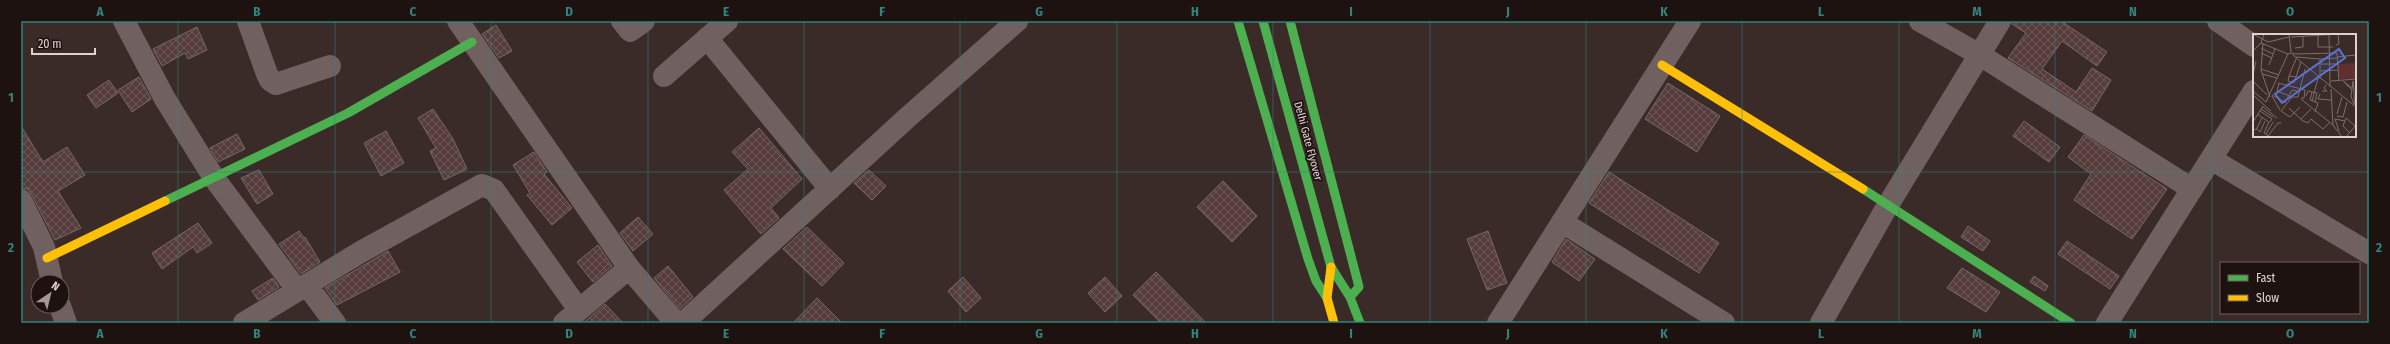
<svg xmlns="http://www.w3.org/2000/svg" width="2390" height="344" font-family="'Fira Sans Condensed',sans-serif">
	<defs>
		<pattern id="building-cross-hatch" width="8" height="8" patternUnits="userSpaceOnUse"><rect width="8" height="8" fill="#563d3c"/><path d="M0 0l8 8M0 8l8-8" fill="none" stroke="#6e5857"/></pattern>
	</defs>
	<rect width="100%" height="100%" fill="#3a2b29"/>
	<path fill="url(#building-cross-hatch)" stroke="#766967" d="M2012 21H2061L2107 52 2097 66 2062 41 2042 69 2076 92 2092 68 2111 80 2092 111 2008 58 2026 33 2012 24Z
		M496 25 512 51 499 58 482 34Z
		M197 27 207 50 188 59 185 53 162 66 153 49Z
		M139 77 151 99 132 112 118 90Z
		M109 80 118 93 96 108 87 95Z
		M1668 83 1720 116 1697 152 1645 119Z
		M433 109 453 139 467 169 444 180 430 151 436 148 418 118Z
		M2024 121 2060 147 2049 162 2013 136Z
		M21 126 43 162 67 147 85 175 58 191 81 228 55 240 32 195 28 189 21 188Z
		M759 128 802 179 771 208 779 218 761 234 724 190 748 169 732 152Z
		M386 131 404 163 381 176 364 143Z
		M237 134 245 149 218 162 210 148Z
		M2084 135 2167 189 2132 239 2074 200 2091 174 2068 157Z
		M534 152 547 172 544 174 572 208 552 225 527 195 530 193 513 165Z
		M259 170 273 194 257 204 241 178Z
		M869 170 886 186 872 200 854 183Z
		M1609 172 1719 243 1699 273 1589 203Z
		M1223 181 1257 216 1232 242 1197 207Z
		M638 217 653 234 633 251 620 233Z
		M198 223 212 243 197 253 193 247 162 269 152 253Z
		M1968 226 1990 241 1983 251 1961 237Z
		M807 227 844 263 822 286 783 249Z
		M299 231 304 238 305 237 320 262 301 274 279 244Z
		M1488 231 1507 283 1487 290 1467 239Z
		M1566 239 1595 259 1579 281 1552 262Z
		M2067 241 2119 276 2110 289 2058 254Z
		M598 245 612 266 593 282 577 262Z
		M388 251 400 272 337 305 325 288Z
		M668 266 693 297 680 309 654 278Z
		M1962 268 2000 292 1986 312 1947 288Z
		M1156 272 1206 323H1161L1133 295Z
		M2034 276 2048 286 2045 291 2030 282Z
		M963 277 981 298 966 312 948 291Z
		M1105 277 1122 296 1105 312 1088 293Z
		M273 278 279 287 258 300 252 291Z
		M817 298 842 323H793Z
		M605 304 623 323H583L587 320Z"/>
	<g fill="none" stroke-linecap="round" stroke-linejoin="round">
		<path stroke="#706160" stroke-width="22" d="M124 21 165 99 214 178 292 283 296 286 309 288 335 323
			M248 21 267 74 270 80 276 84 330 66
			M458 21 629 268 676 323
			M622 21 630 31 644 21
			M1920 21 1980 55 2192 189
			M2218 21 2254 46
			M707 38 830 189
			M664 76 727 21
			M2211 159 2369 253
			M21 200 44 247 52 282
			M1562 222 1724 323
			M60 306 66 323
			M579 310 629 268
			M244 323 359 253 482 185 494 190 579 310 564 323
			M683 323 908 117 1017 21
			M1498 323 1690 21
			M1821 323 1888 205 2000 21
			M2107 323 2254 91"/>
		<path stroke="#4caf50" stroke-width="9" d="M1238 21 1308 259 1316 281 1327 298
			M1263 21 1331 267 1350 297 1360 323
			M1290 21 1359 287 1350 297
			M1863 189 2071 323
			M165 201 348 113 472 42"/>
		<path stroke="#ffc107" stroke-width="9" d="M1662 65 1863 189
			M47 258 165 201
			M1331 267 1327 298 1334 323"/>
	</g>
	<path fill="none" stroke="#2f847c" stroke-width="1" stroke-opacity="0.55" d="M178 21V323M335 21V323M491 21V323M648 21V323M804 21V323M960 21V323M1117 21V323M1273 21V323M1430 21V323M1586 21V323M1742 21V323M1899 21V323M2055 21V323M2212 21V323M21 172H2369"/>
	<g text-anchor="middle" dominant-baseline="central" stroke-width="3.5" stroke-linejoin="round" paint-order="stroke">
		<g font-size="11" fill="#e2d0ce" stroke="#1e1211">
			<text transform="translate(1308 141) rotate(75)">Delhi Gate Flyover</text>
		</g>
	</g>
	<g transform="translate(2253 34)">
		<rect width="103" height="103" fill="#3a2b29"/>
		<path d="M103 29V44L89 45 85 42V30Z" fill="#61302e"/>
		<path fill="none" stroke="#7d6d6b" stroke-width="1" d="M0 0 15 8 36 3M36 0 38 18 42 23 103 73M65 0V13H80M76 0 77 53M38 3 86 0M8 9 35 20M10 9 8 36 17 63M83 11 86 10 85 0M8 14 20 20M42 14 50 13V2M0 17 8 9 11 0M8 19 19 24M40 20 84 19 86 47M43 23 67 25V45M84 23 103 21M67 25 84 24M68 30H85M16 31 22 15M8 35 26 41M68 37 85 36M9 40 24 44M0 41 3 27M36 42 35 47 40 49V47M43 43 36 42 43 25M0 47 14 61M78 47 103 45M25 49 52 56 51 64H48M26 49 24 57 39 63 28 77 37 83 47 73M41 49 48 28M78 55 80 91 89 103M99 56 90 47 99 54M0 57 13 68 35 20 38 19M69 57H74L71 54 73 51M59 58 57 66 65 69 62 78M67 60 65 65 78 66M0 61 18 77M19 61 33 69M19 62 27 76M53 62 55 57 64 59 62 68M39 63H45L52 35M48 65 80 91M59 67 65 44M32 68 39 56 44 57 43 60M101 70 98 62 100 47 102 71M10 73 24 84M36 74 50 87 55 89 58 85 70 95 76 89M8 75 20 83M7 77 19 85 17 88M4 80 16 88 11 99 17 103M84 80 89 63M84 82 90 83 94 68M48 85 58 75M0 88 10 72M1 95 3 96 9 84M4 95 7 98 12 87M86 97 82 85 92 87M97 99 90 92 93 84 102 92M13 100 20 88M15 102 25 89H28M93 103 103 91"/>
		<path fill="#5875d5" fill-opacity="0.15" stroke="#5875d5" stroke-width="2" d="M86 15 92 24 29 69 22 60Z"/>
		<rect width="103" height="103" fill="none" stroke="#e2d0ce" stroke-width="2"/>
	</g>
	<rect width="2390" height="344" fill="none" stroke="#1e1211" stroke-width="44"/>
	<rect x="2220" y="262" width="140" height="52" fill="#1e1211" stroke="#6c5e5d"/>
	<rect x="2228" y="275" width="20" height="6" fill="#4caf50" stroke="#6c5e5d"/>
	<text x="2256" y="282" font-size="12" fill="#e2d0ce">Fast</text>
	<rect x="2228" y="295" width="20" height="6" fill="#ffc107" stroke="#6c5e5d"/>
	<text x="2256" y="302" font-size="12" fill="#e2d0ce">Slow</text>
	<g transform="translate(50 294) rotate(35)"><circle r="19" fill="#1e1211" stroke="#6c5e5d"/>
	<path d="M0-3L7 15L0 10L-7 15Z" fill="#a79694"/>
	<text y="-6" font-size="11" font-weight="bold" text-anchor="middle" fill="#e2d0ce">N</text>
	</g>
	<path d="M32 48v6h63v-6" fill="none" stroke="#e2d0ce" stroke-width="2"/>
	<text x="38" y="48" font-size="12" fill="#e2d0ce" stroke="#1e1211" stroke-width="3" paint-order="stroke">20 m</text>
	<rect x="22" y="22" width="2346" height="300" fill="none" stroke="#2f847c" stroke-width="1.5"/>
	<g font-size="13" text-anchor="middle" font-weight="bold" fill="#2f847c">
		<text x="100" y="16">A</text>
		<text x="257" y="16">B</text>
		<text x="413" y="16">C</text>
		<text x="569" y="16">D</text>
		<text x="726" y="16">E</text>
		<text x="882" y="16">F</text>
		<text x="1039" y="16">G</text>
		<text x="1195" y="16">H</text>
		<text x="1351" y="16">I</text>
		<text x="1508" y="16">J</text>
		<text x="1664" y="16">K</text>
		<text x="1821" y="16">L</text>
		<text x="1977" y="16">M</text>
		<text x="2133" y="16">N</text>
		<text x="2290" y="16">O</text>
		<text x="11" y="102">1</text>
		<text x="2379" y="102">1</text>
		<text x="11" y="252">2</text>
		<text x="2379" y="252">2</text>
		<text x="100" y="338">A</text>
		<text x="257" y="338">B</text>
		<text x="413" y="338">C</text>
		<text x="569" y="338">D</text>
		<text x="726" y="338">E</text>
		<text x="882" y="338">F</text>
		<text x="1039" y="338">G</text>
		<text x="1195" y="338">H</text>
		<text x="1351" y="338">I</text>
		<text x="1508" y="338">J</text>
		<text x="1664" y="338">K</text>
		<text x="1821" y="338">L</text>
		<text x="1977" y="338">M</text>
		<text x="2133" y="338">N</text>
		<text x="2290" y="338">O</text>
	</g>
</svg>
